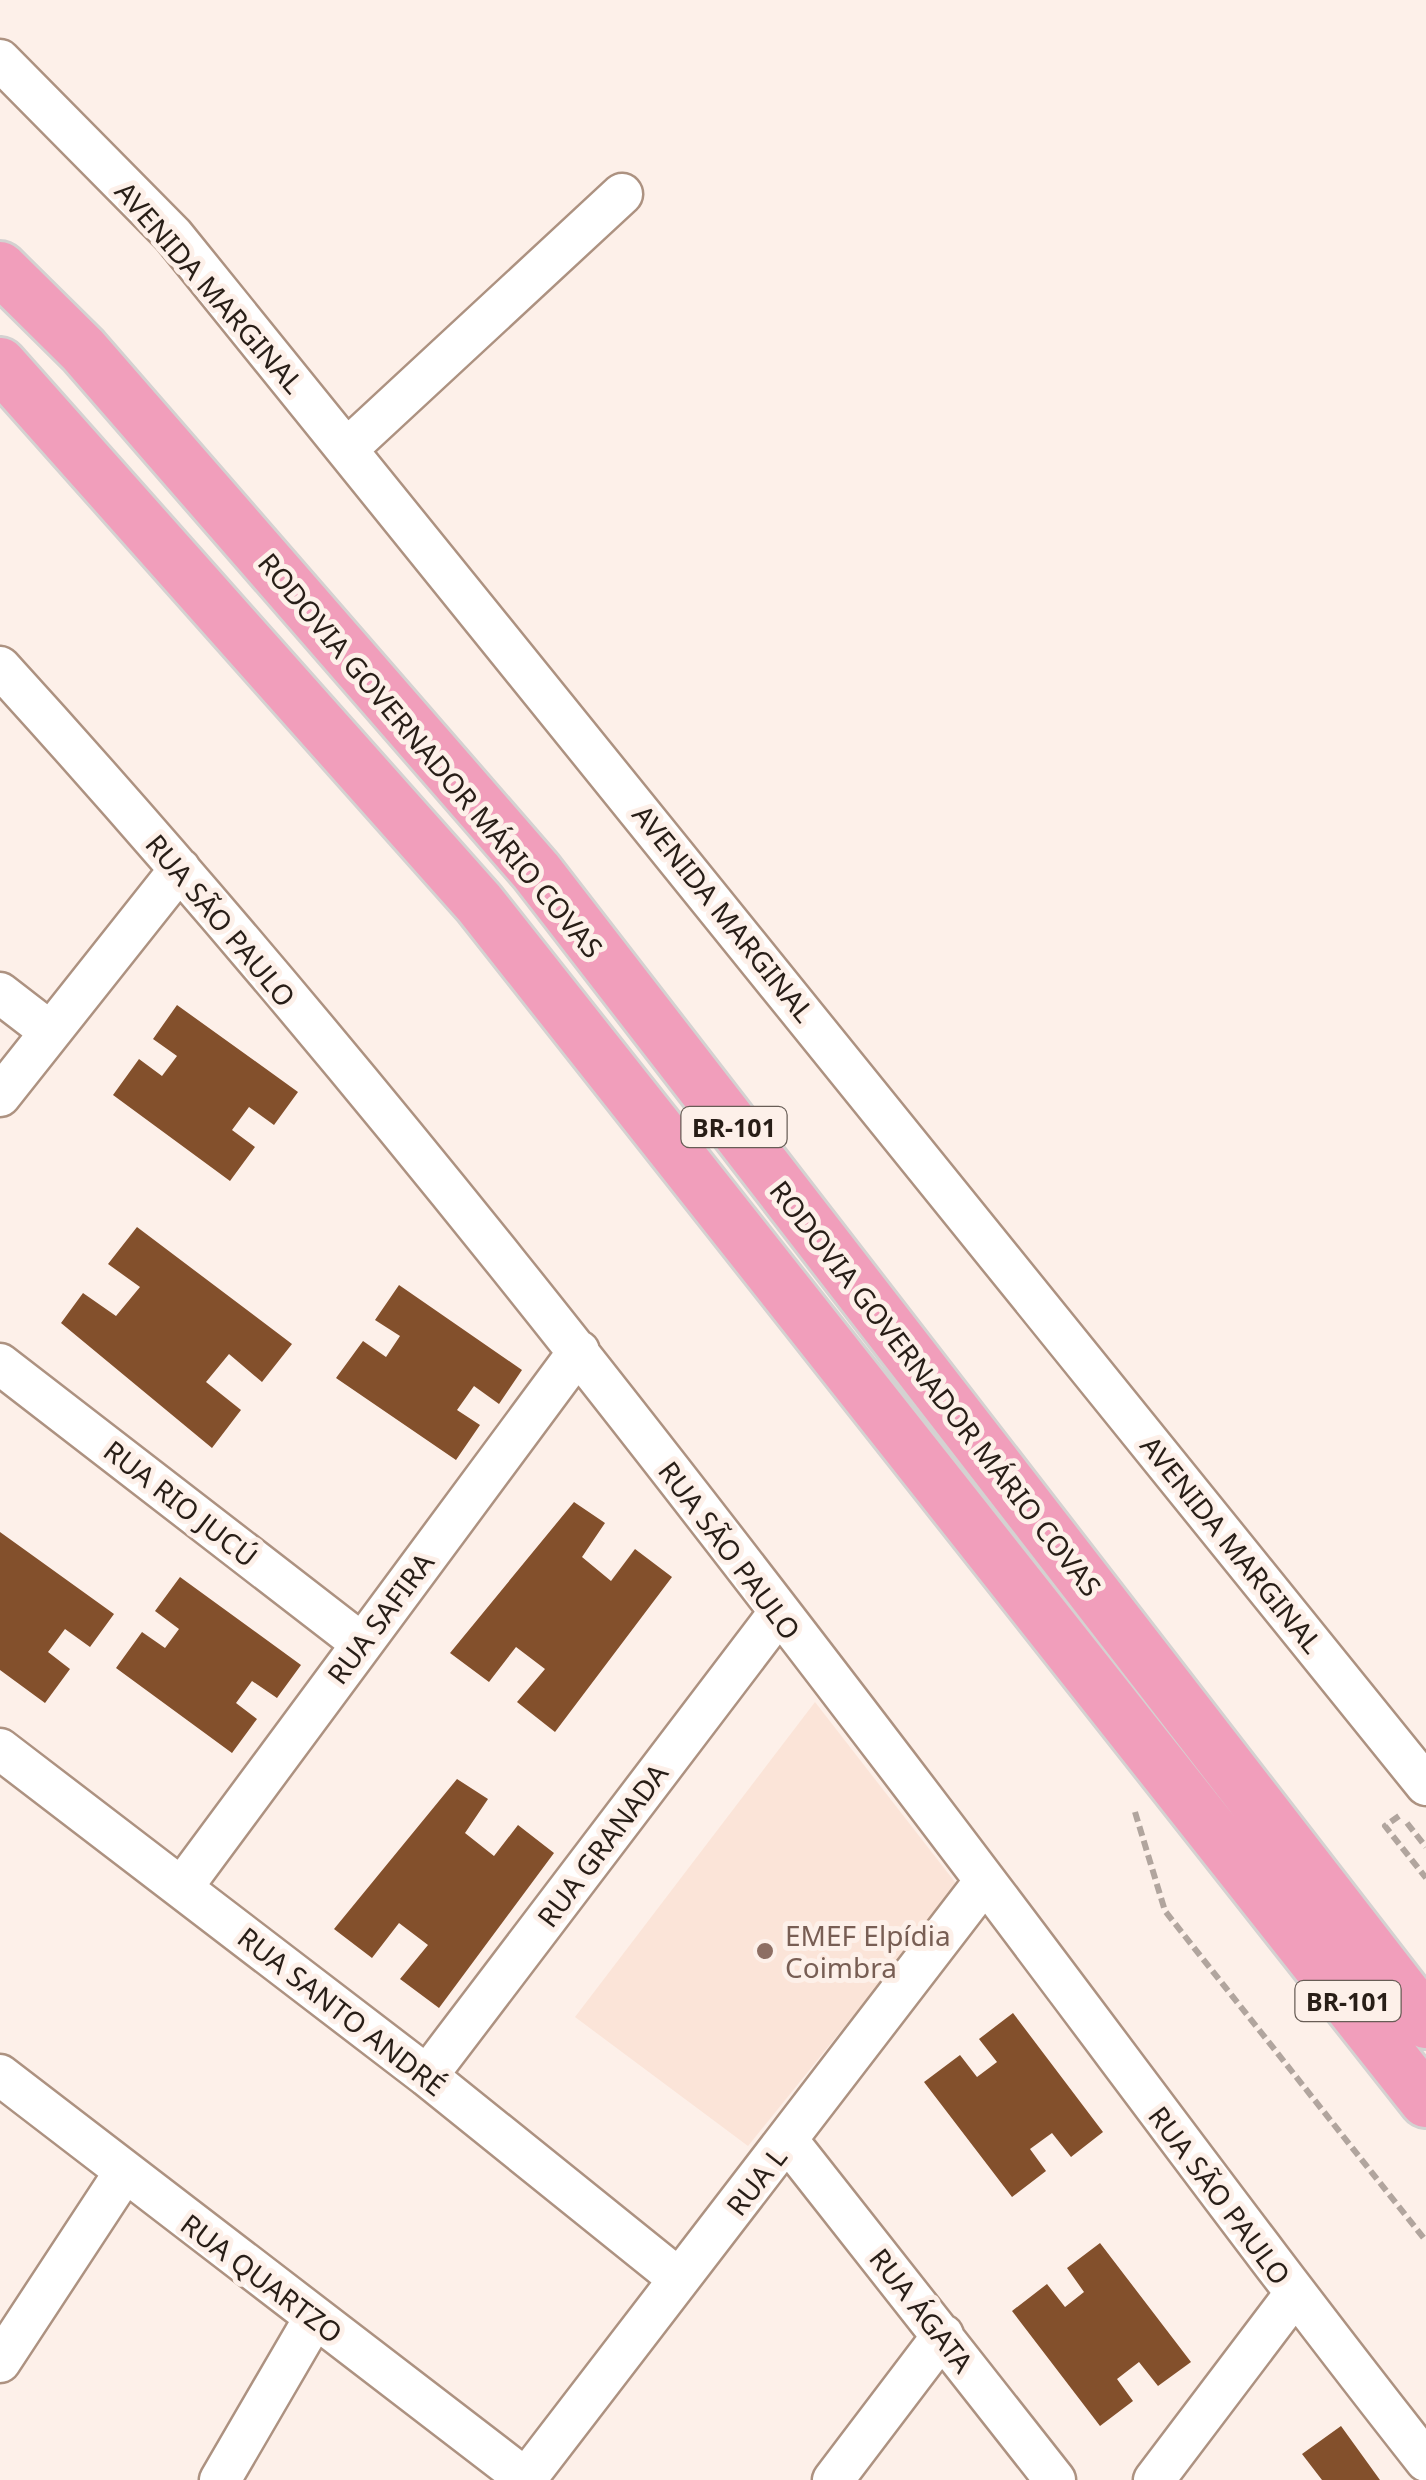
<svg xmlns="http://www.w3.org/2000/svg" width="1426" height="2480" font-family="'Noto Sans',sans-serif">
	<rect width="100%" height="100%" fill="#fdf0e9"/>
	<path fill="#fbe4d8" d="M815 1702 958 1886 748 2146 575 2017Z"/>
	<path fill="#83502c" d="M177 1005 298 1092 274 1125 249 1107 232 1130 255 1147 230 1181 113 1095 139 1059 162 1076 177 1056 153 1039Z
		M137 1227 292 1344 262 1382 229 1354 206 1382 241 1410 212 1448 61 1323 83 1293 116 1316 140 1287 108 1264Z
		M399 1285 522 1370 499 1404 474 1386 457 1410 480 1425 456 1460 336 1378 363 1341 386 1357 400 1336 375 1320Z
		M574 1502 605 1523 582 1557 611 1581 635 1549 672 1577 555 1732 517 1702 545 1669 516 1647 489 1682 450 1653Z
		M0 1532 114 1614 90 1647 65 1629 48 1652 70 1669 45 1703 0 1670Z
		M180 1577 301 1665 277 1698 252 1681 236 1703 257 1719 232 1753 116 1668 142 1632 165 1648 179 1629 155 1611Z
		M457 1779 488 1799 465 1833 494 1856 518 1825 554 1853 439 2008 400 1979 428 1945 399 1923 372 1958 334 1929Z
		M1013 2013 1103 2132 1071 2157 1052 2133 1030 2149 1046 2171 1012 2197 924 2082 960 2055 977 2077 997 2062 979 2039Z
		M1100 2243 1191 2362 1158 2386 1139 2362 1117 2379 1133 2401 1100 2426 1012 2311 1047 2284 1065 2307 1084 2292 1067 2268Z
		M1341 2426 1380 2480H1322L1302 2454Z"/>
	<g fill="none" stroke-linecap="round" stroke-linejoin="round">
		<g stroke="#ad9281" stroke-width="45">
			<path id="minor" d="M0 60 173 235 1426 1785
				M347 449 622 194
				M0 667C352 1053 672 1467 987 1883 1133 2076 1276 2271 1426 2461
				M0 993 48 1030
				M0 1096 180 869
				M0 1364 361 1643
				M0 1749 427 2076 679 2279
				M183 1886 579 1351
				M0 2075 526 2479
				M427 2076 778 1614
				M788 2141 1055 2480
				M0 2362 124 2173
				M220 2480 315 2317
				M525 2480 985 1881
				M833 2480 943 2335
				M1154 2480 1294 2295"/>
		</g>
		<g stroke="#d4d2d1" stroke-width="58">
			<path id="major" d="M0 268 83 350 536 871 1426 2022
				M0 364 479 903 1426 2101"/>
		</g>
		<path stroke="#b1a59e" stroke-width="6" stroke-dasharray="10 5" stroke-linecap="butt" d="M1135 1812 1165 1911 1426 2241
			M1399 1816 1385 1826 1426 1878
			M1407 1823 1426 1847"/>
		<use href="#minor" stroke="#fff" stroke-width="40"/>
		<use href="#major" stroke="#f19ebb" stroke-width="52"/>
	</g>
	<circle fill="#8d6e63" stroke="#fdf0e9" stroke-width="4" cx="765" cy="1951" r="10"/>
	<g text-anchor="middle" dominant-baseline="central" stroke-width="10" stroke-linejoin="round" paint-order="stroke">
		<g fill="#fdf0e9" stroke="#685d56" stroke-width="2.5">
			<rect x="681.5" y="1107" width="105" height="40" rx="8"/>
			<rect x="1295.5" y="1981" width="105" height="40" rx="8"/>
		</g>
		<g font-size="25" font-weight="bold" fill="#281e17">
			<text x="734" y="1127">BR-101</text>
			<text x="1348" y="2001">BR-101</text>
		</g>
		<g font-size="28" fill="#281e17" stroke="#fdf0e9">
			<text transform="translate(210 287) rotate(49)">AVENIDA MARGINAL</text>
			<text transform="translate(431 755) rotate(50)">RODOVIA GOVERNADOR MÁRIO COVAS</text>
			<text transform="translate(724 913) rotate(51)">AVENIDA MARGINAL</text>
			<text transform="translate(221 920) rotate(50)">RUA SÃO PAULO</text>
			<text transform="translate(936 1388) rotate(52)">RODOVIA GOVERNADOR MÁRIO COVAS</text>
			<text transform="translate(181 1503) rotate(38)">RUA RIO JUCÚ</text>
			<text transform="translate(1232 1544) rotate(51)">AVENIDA MARGINAL</text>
			<text transform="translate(730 1550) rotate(53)">RUA SÃO PAULO</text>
			<text transform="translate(380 1618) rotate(-53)">RUA SAFIRA</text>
			<text transform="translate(602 1845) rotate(-53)">RUA GRANADA</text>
			<text transform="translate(342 2011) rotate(38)">RUA SANTO ANDRÉ</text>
			<text transform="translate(756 2181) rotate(-52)">RUA L</text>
			<text transform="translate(1220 2195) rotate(53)">RUA SÃO PAULO</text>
			<text transform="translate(262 2278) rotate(37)">RUA QUARTZO</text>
			<text transform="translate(922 2310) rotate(52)">RUA ÁGATA</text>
		</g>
		<g font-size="28" fill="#785e54" stroke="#fdf0e9" text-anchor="start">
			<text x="785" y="1935">EMEF Elpídia<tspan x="785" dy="32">Coimbra</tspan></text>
		</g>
	</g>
</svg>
